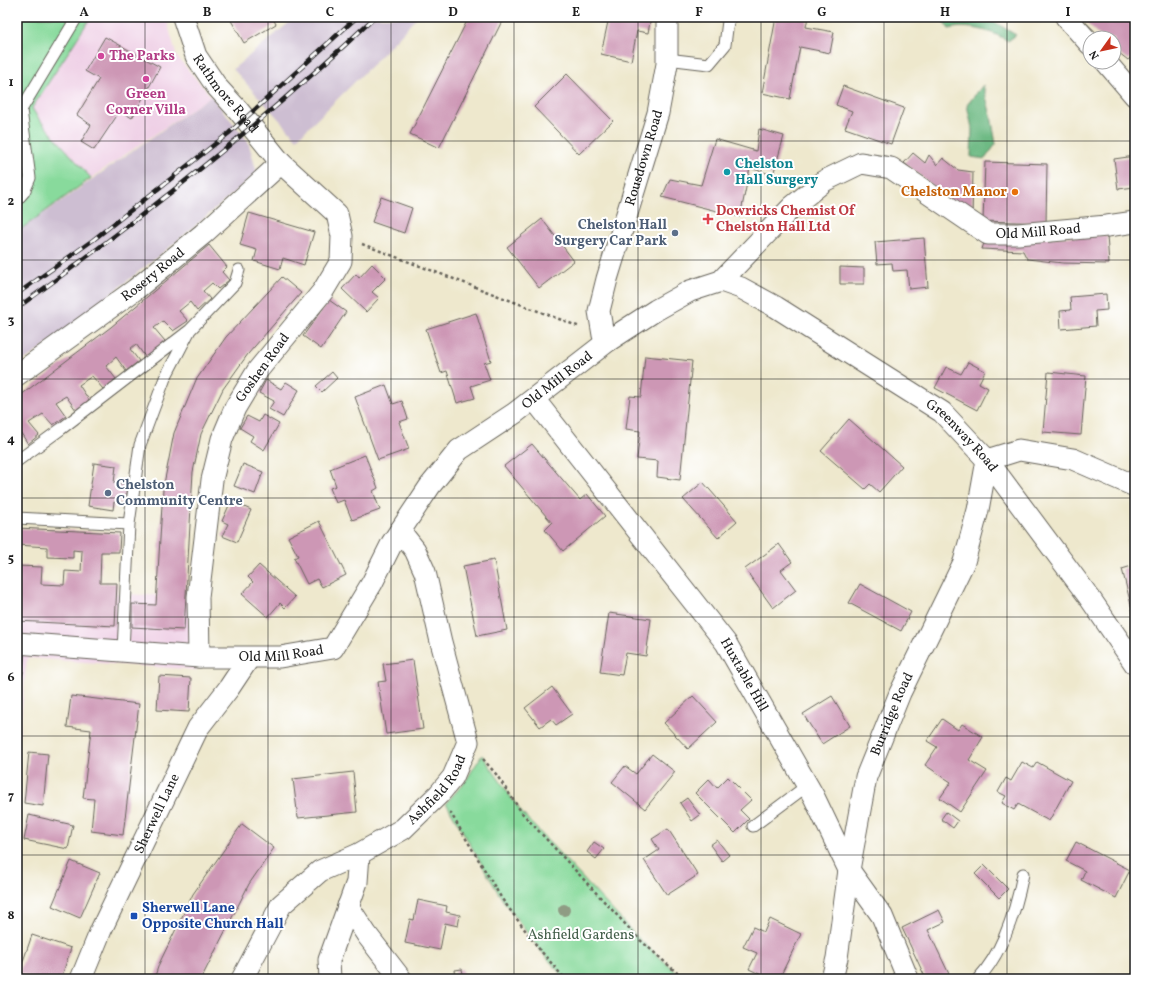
<svg xmlns="http://www.w3.org/2000/svg" width="1152" height="996" font-family="Vollkorn,serif">
	<rect width="100%" height="100%" fill="#fff"/>
	<filter id="ink" filterUnits="userSpaceOnUse"><feTurbulence type="fractalNoise" baseFrequency=".025" numOctaves="2"/><feDisplacementMap in="SourceGraphic" scale="8" xChannelSelector="R" yChannelSelector="G"/><feConvolveMatrix kernelMatrix="1 2 1 2 8 2 1 2 1" color-interpolation-filters="sRGB"/></filter>
	<filter id="wash" filterUnits="userSpaceOnUse"><feTurbulence type="fractalNoise" baseFrequency=".012" numOctaves="4" result="noise"/><feDisplacementMap in="SourceGraphic" scale="16" xChannelSelector="R" yChannelSelector="G"/><feGaussianBlur stdDeviation="0.9" result="paint"/><feColorMatrix in="noise" values="0 0 0 0 0 0 0 0 0 0 0 0 0 0 0 0 0 1.4 0 .05"/><feComposite in="paint" operator="in"/></filter>
	<g filter="url(#wash)">
		<rect width="100%" height="100%" fill="#eee8cd"/>
		<path fill="#efd0e6" d="M91 17H166L177 57 211 96 91 178 38 118 32 108Z
			M17 590 198 597 197 670 27 658 17 757Z"/>
		<path fill="#cdbed2" d="M296 17H417L379 58 297 139 233 69Z
			M211 96 248 141 257 173 171 246 47 345 17 365V232Z"/>
		<path fill="#88da9c" stroke="#527b5c" d="M17 17H91L32 108 38 118 91 178 17 232Z
			M482 755 522 813 640 940 684 979H565L540 950 502 899 446 803 465 782Z"/>
		<path fill="#6eba84" stroke="#456b50" d="M940 17H986L1016 35 1008 41C993 31 967 24 949 29Z
			M983 85 991 116 996 144 985 159 971 157 972 128 967 105Z"/>
		<g id="blocks">
			<path fill="#cd97b5" d="M229 17H272L276 24 244 43Z
				M469 17H504L439 148 410 134Z
				M609 17H651L648 33 637 31 631 61 601 54Z
				M776 17H808L806 27 834 32 830 53 800 47 790 99 762 93Z
				M1080 17H1135V54L1128 60 1114 49V38H1102Z
				M105 37 160 67 132 118 120 111 94 150 81 142 91 125 77 115 99 79 85 71Z
				M567 74 613 121 579 154 534 107Z
				M843 86 904 108 891 144 845 128 852 111 836 105Z
				M759 129 784 136 773 175 750 168 740 217 662 197 670 179 701 185 715 139 756 151Z
				M913 153 925 163 929 155 937 165 943 158 958 170 973 172 972 217 904 163Z
				M1135 156V187L1118 189 1114 159Z
				M985 162 1047 164 1046 223 983 221Z
				M381 197 412 208 404 233 372 222Z
				M249 213 314 232 304 265 283 258 280 269 254 261 257 250 240 245Z
				M542 219 574 261 539 288 507 247Z
				M1107 235 1109 264 1063 263 1027 259 1023 251 982 249 985 240Z
				M924 238 928 287 909 289 907 270 893 271 892 263 877 264 875 242Z
				M209 245 227 267 222 272 229 280 218 289 212 283 203 291 210 299 197 311 190 302 179 311 188 321 173 331 163 321 154 328 165 341 146 358 136 344 130 349 139 361 126 371 116 357 106 366 116 379 103 389 92 376 79 385 89 400 76 410 66 396 56 402 66 416 53 425 43 414 29 423 39 435 28 444 19 430 17 432V398L111 327Z
				M372 264 386 278 372 292 379 298 366 312 342 289 356 274 359 278Z
				M840 267 864 268V284H840Z
				M282 277 301 293 248 354 223 389 201 434 193 472 184 630 132 627V604L156 605 163 489 174 433 196 380 226 337Z
				M1135 287V301L1130 299Z
				M1106 294 1107 310 1095 311 1096 326 1061 329 1060 311 1071 310 1070 297Z
				M329 300 346 312 321 349 303 336Z
				M476 313 491 361 484 363 490 380 471 386 475 398 457 403 447 371 441 373 426 329Z
				M645 356 692 361 680 480 657 477 658 461 637 459 640 431 626 429 630 396 641 397Z
				M968 362 985 371 979 383 988 388 977 410 935 388 946 367 961 374Z
				M332 372 337 378 322 392 316 386Z
				M1048 372 1086 376 1081 435 1043 432Z
				M266 380 281 389 286 382 299 390 283 417 269 409 274 401 259 393Z
				M386 385 393 404 402 401 408 419 399 422 409 449 378 460 355 397Z
				M263 415 279 424 264 450 250 441 253 436 240 428 247 416 259 422Z
				M849 419 902 466 879 492 870 484 865 489 821 451Z
				M532 444 580 500 587 494 605 516 563 551 545 530 552 523 504 466Z
				M365 455 378 488 373 491 380 510 352 520 344 500 336 503 330 488 336 486 330 469Z
				M94 463 116 466 114 483 127 484 125 503 114 502 113 510 88 506Z
				M243 464 263 472 255 494 234 486Z
				M703 482 737 521 718 538 683 499Z
				M231 501 251 510 237 542 222 536 228 524 222 521Z
				M319 521 346 575 322 587 317 579 307 584 294 558 298 556 288 537Z
				M17 528 120 533 119 552H101L100 583H117L115 626 17 621V566L42 567 41 584 64 585 65 571 81 572 82 551 73 550V558L47 557V547L17 545Z
				M779 544 792 562 781 570 796 590 773 608 745 569Z
				M494 560 507 630 477 636 463 566Z
				M259 565 295 597 285 608 280 603 268 617 242 594 253 582 248 577Z
				M1135 565V617H1134L1122 569Z
				M860 584 911 612 901 631 849 603Z
				M609 613 651 619 646 656 626 653 622 675 600 672Z
				M413 660 423 729 386 734 378 682 386 681 383 664Z
				M159 676 191 678 189 712 157 710Z
				M552 687 572 714 556 725 551 719 540 727 525 708Z
				M71 696 139 704 123 835 91 831 94 799 83 798 91 730 67 727Z
				M693 696 717 722 688 749 664 723Z
				M832 696 850 726 822 744 803 714Z
				M942 719 958 730 962 724 983 737 969 760 987 771 960 812 940 798 951 782 925 765 937 747 927 741Z
				M29 752 48 754 43 806 24 803Z
				M652 754 675 772 645 809 612 782 625 766 636 774Z
				M1022 762 1033 768 1037 762 1071 781 1049 821 1018 804 1014 810 1002 803 1006 796 998 792 1006 778 1011 781Z
				M353 772 357 812 298 818 293 779Z
				M728 777 751 800 740 810 749 819 735 833 695 793 709 779 717 788Z
				M687 798 700 815 692 821 680 803Z
				M946 812 958 821 953 828 941 819Z
				M29 815 73 825 68 849 24 840Z
				M242 824 274 848 249 884 201 979H154L159 964 193 894Z
				M668 829 698 875 667 895 644 860 659 850 652 839Z
				M717 840 729 855 722 861 710 845Z
				M594 842 604 849 596 859 587 852Z
				M1076 842 1130 870 1116 898 1081 880 1085 871 1066 861Z
				M71 861 100 873 80 918 52 906Z
				M984 865 1008 889 999 898 975 874Z
				M418 900 447 906 446 912 460 915 458 926 445 923 440 950 405 943 410 919 414 920Z
				M939 910 945 922 928 930 949 974 938 979H926L902 928Z
				M770 919 801 934 779 979H770L749 969 757 953 743 947 753 927 764 932Z
				M32 935 71 948 61 979H36L19 973Z
				M462 969 464 979H456L455 970Z"/>
		</g>
	</g>
	<g filter="url(#ink)">
		<use href="#blocks" fill-opacity="0" stroke="#66635a" stroke-width="1"/>
		<g fill="none" stroke-linecap="round" stroke-linejoin="round">
			<g stroke="#66635a" stroke-width="13">
				<path id="service" d="M667 59 709 64 725 45 728 21 732 17
					M17 200 24 192 30 178 21 110 77 17
					M17 461 61 429 190 330 235 283 239 270
					M17 518 129 524
					M123 651 129 524 140 445 165 378 190 330
					M17 672 19 643
					M753 826 808 785
					M978 979C1003 952 1016 910 1023 874"/>
			</g>
			<g stroke="#66635a" stroke-width="23">
				<g id="minor">
					<path id="s1" d="M183 17 196 56 217 87 238 110 281 163 337 214 342 236 341 261 323 291 258 370 235 408 222 439 212 480 198 597 199 657"/>
					<path d="M1066 17 1090 44"/>
					<path d="M1106 62 1135 96"/>
					<path id="s2" d="M721 281 741 288 776 307 942 412 987 460 1089 597 1135 664"/>
					<path id="s3" d="M608 341 603 335 599 311 607 279 658 113 667 64V17"/>
					<path id="s4" d="M17 375 136 289 203 234 281 163"/>
					<path id="s5" d="M534 399 726 643 814 797 849 870 882 916 908 979"/>
					<path id="s6" d="M17 643 199 657H280L333 648 372 583 392 543 430 486 459 450 515 413 608 341 656 310 690 291 721 281 792 207 824 181 861 163 891 168 988 234H1018L1107 226 1135 222"/>
					<path d="M348 906 367 935 401 979"/>
					<path id="s7" d="M81 979 101 930 198 728 229 688 249 658"/>
					<path id="s8" d="M242 979 281 905 320 871 359 854 403 829 439 794 453 777 468 742 441 642 425 572 415 550 400 531"/>
					<path d="M330 979 329 960 357 882 359 854"/>
					<path id="s9" d="M832 979 837 958 849 870 866 777 900 693 964 562 978 510 987 460 1019 450 1073 459 1135 486"/>
				</g>
			</g>
			<path stroke="#66635a" stroke-width="2.5" stroke-dasharray="3 3" stroke-linecap="butt" d="M362 244 580 327
				M483 759 496 774 522 813 640 940 684 979
				M450 812 502 899 540 950 565 979"/>
			<use href="#service" stroke="#fff" stroke-width="11"/>
			<use href="#minor" stroke="#fff" stroke-width="21"/>
			<g stroke="#1c1c1c" stroke-width="4.5">
				<path id="rail" d="M17 294 93 240 229 133 357 17
					M17 308C142 218 263 123 375 17"/>
			</g>
			<use href="#rail" stroke="#fff" stroke-width="3" stroke-dasharray="9" stroke-linecap="butt"/>
		</g>
		<circle fill="#8f9c84" cx="564" cy="910" r="6"/>
	</g>
	<path fill="none" stroke="#1c1c1c" stroke-width="1" stroke-opacity="0.55" d="M145 17V979M268 17V979M391 17V979M514 17V979M638 17V979M761 17V979M884 17V979M1007 17V979M17 141H1135M17 260H1135M17 379H1135M17 498H1135M17 617H1135M17 736H1135M17 855H1135"/>
	<g fill="#d1479c" stroke="#fff" stroke-width="1.5">
		<circle cx="101" cy="56" r="4"/>
		<circle cx="146" cy="79" r="4"/>
	</g>
	<circle fill="#0f9aa8" stroke="#fff" stroke-width="1.5" cx="727" cy="172" r="4"/>
	<circle fill="#e8710a" stroke="#fff" stroke-width="1.5" cx="1015" cy="192" r="4"/>
	<path fill="#e0444e" stroke="#fff" stroke-width="1.5" d="M706 213h4v4h4v4h-4v4h-4v-4h-4v-4h4z"/>
	<g fill="#5c6f8a" stroke="#fff" stroke-width="1.5">
		<circle cx="675" cy="233" r="4"/>
		<circle cx="108" cy="493" r="4"/>
	</g>
	<rect fill="#1a4fb4" stroke="#fff" stroke-width="1.5" x="130" y="912" width="8" height="8" rx="2"/>
	<g text-anchor="middle" dominant-baseline="central" stroke-width="4" stroke-linejoin="round" paint-order="stroke">
		<g font-size="14" font-weight="bold" fill="#b23c85" stroke="#fff" text-anchor="start">
			<text x="109" y="56">The Parks</text>
			<text x="146" y="94" text-anchor="middle">Green<tspan x="146" dy="16">Corner Villa</tspan></text>
		</g>
		<g font-size="14" fill="#1c1c1c" stroke="#fff">
			<text stroke="none"><textPath href="#s1" startOffset="89">Rathmore Road</textPath></text>
			<text stroke="none"><textPath href="#s3" startOffset="192">Rousdown Road</textPath></text>
			<text stroke="none"><textPath href="#s6" startOffset="1249">Old Mill Road</textPath></text>
			<text stroke="none"><textPath href="#s4" startOffset="169">Rosery Road</textPath></text>
			<text transform="translate(263 368) rotate(-54)">Goshen Road</text>
			<text stroke="none"><textPath href="#s6" startOffset="673">Old Mill Road</textPath></text>
			<text stroke="none"><textPath href="#s2" startOffset="288">Greenway Road</textPath></text>
			<text stroke="none"><textPath href="#s6" startOffset="265">Old Mill Road</textPath></text>
			<text stroke="none"><textPath href="#s5" startOffset="347">Huxtable Hill</textPath></text>
			<text stroke="none"><textPath href="#s9" startOffset="273">Burridge Road</textPath></text>
			<text stroke="none"><textPath href="#s8" startOffset="281">Ashfield Road</textPath></text>
			<text stroke="none"><textPath href="#s7" startOffset="182">Sherwell Lane</textPath></text>
		</g>
		<g font-size="14" font-weight="bold" fill="#0d838f" stroke="#fff" text-anchor="start">
			<text x="735" y="164">Chelston<tspan x="735" dy="16">Hall Surgery</tspan></text>
		</g>
		<g font-size="14" font-weight="bold" fill="#c56008" stroke="#fff" text-anchor="end">
			<text x="1007" y="192">Chelston Manor</text>
		</g>
		<g font-size="14" font-weight="bold" fill="#be3a42" stroke="#fff" text-anchor="start">
			<text x="716" y="211">Dowricks Chemist Of<tspan x="716" dy="16">Chelston Hall Ltd</tspan></text>
		</g>
		<g font-size="14" font-weight="bold" fill="#4e5e75" stroke="#fff" text-anchor="end">
			<text x="667" y="225">Chelston Hall<tspan x="667" dy="16">Surgery Car Park</tspan></text>
			<text x="116" y="485" text-anchor="start">Chelston<tspan x="116" dy="16">Community Centre</tspan></text>
		</g>
		<g font-size="14" font-weight="bold" fill="#164399" stroke="#fff" text-anchor="start">
			<text x="142" y="908">Sherwell Lane<tspan x="142" dy="16">Opposite Church Hall</tspan></text>
		</g>
		<g font-size="14" fill="#425e49" stroke="#fff">
			<text x="581" y="935">Ashfield Gardens</text>
		</g>
	</g>
	<rect width="1152" height="996" fill="none" stroke="#fff" stroke-width="44"/>
	<g transform="translate(1102 50) rotate(237)"><circle r="19" fill="#ffffff" stroke="#a4a4a4"/>
	<path d="M0-3L7 15L0 10L-7 15Z" fill="#c8321e"/>
	<text y="-6" font-size="11" font-weight="bold" text-anchor="middle" fill="#1c1c1c">N</text>
	</g>
	<rect x="22" y="22" width="1108" height="952" fill="none" stroke="#1c1c1c" stroke-width="1.5"/>
	<g font-size="13" text-anchor="middle" font-weight="bold" fill="#1c1c1c">
		<text x="84" y="16">A</text>
		<text x="207" y="16">B</text>
		<text x="330" y="16">C</text>
		<text x="453" y="16">D</text>
		<text x="576" y="16">E</text>
		<text x="699" y="16">F</text>
		<text x="822" y="16">G</text>
		<text x="945" y="16">H</text>
		<text x="1068" y="16">I</text>
		<text x="11" y="86">1</text>
		<text x="11" y="205">2</text>
		<text x="11" y="324">3</text>
		<text x="11" y="443">4</text>
		<text x="11" y="562">5</text>
		<text x="11" y="681">6</text>
		<text x="11" y="800">7</text>
		<text x="11" y="919">8</text>
	</g>
</svg>
